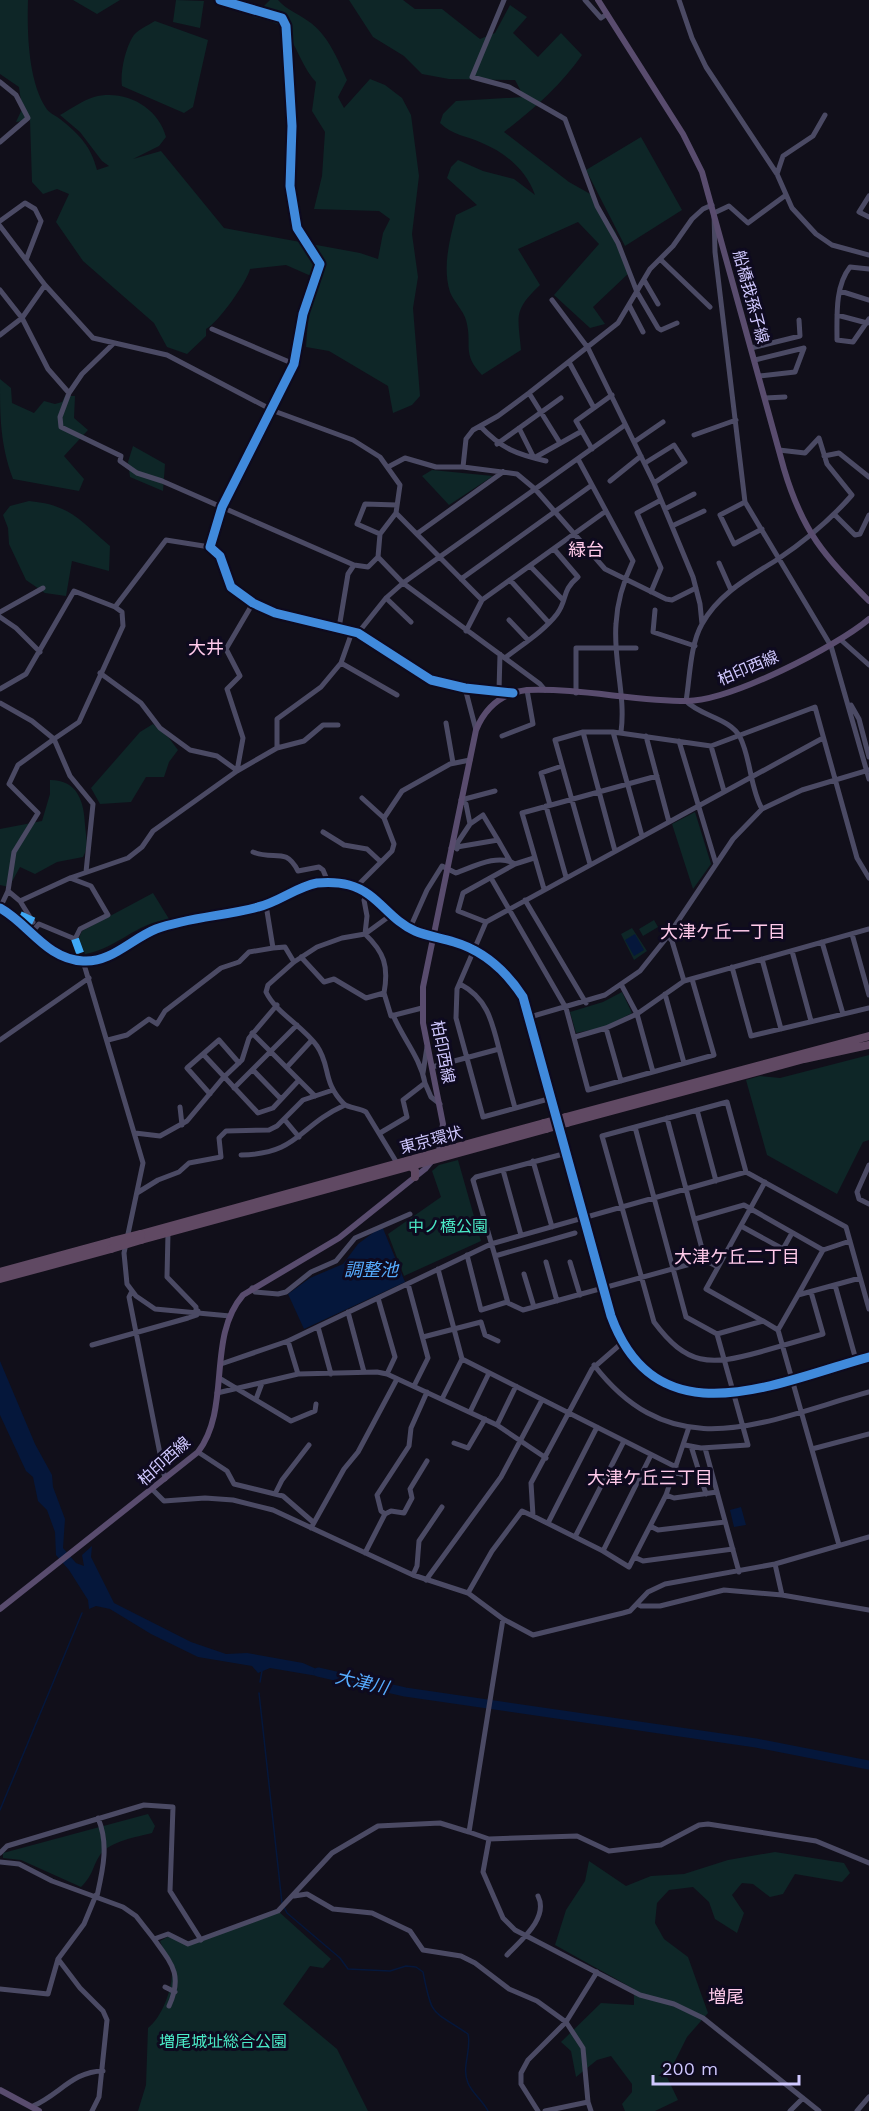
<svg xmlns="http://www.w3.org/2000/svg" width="869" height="2111" font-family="'Work Sans','Noto Sans JP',sans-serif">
	<rect width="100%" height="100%" fill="#110f1a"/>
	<path fill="#0e2627" d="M0 0H28C27 31 28 81 46 108 48 112 56 116 60 119 79 134 91 146 97 170L109 166 102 161 80 132 60 115C71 109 83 100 94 97 125 89 158 107 166 137L159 146 133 159 161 151 224 228 360 253 378 259 383 233 390 219 379 211 314 209 322 176 325 132 312 111 316 82C300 65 296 40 280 26 274 21 261 19 253 17L270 0H278C287 10 297 13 308 21 328 34 338 60 347 80L338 97 344 108 370 79 385 85 402 98 411 115 419 176 412 234 418 277 413 308 420 396 412 405 393 413 388 386 329 351 306 347 311 276 286 265 250 269C247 282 218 323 206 329V336L187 354 167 347 154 323 83 261 56 222 69 194 57 189 43 194 32 182 30 120 16 122 22 109 19 87 0 74Z
		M73 0H120L97 14Z
		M176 0 204 1 200 28 173 22Z
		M349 0H403L415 9H442L480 39 495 33 510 5 527 17 513 33 538 57 561 33 582 55C561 85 534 109 504 132L569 182 592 195 616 233 631 271 593 307 605 324 590 328 554 295 599 244 578 222 518 249 540 285C513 311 518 315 521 350L482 375C461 353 473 345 466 320 463 310 454 302 450 292 442 267 450 238 456 215L477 205 447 178 451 167 458 160 483 171 514 179 535 195C526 170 506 153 482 143 467 136 452 135 440 123L443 114 456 101 524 97 515 80 449 79 422 74 404 56 373 37Z
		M155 21 208 40 193 107 184 113 122 86C120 73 125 50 132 38 136 30 147 26 155 21Z
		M641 137 682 210 625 246 586 170Z
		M0 379 11 388 12 403 34 413 44 401 55 404 62 402 65 396H75L74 418 88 430 64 456 84 479 79 491 13 479C0 444 0 416 0 379Z
		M133 446 165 464 163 491 130 477 128 462Z
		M432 470 493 476 449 505 422 476Z
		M29 501C71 505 79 520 110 546L109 571 72 561 66 596 45 593 26 580 9 544 8 528 3 515 10 506Z
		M153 724 169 738 178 750 169 762 164 777H146L131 802 100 804 91 788 140 732Z
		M50 780C78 780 84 802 85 825 86 837 89 846 83 857L57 862 35 874 20 867 9 887 0 885V829L42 821 50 794Z
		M695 812 711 864 693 889 672 824Z
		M153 893 169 919C134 924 118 948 85 954L79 938 82 931Z
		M654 920 658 927 643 936 639 929Z
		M632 928 647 951 634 960 621 934Z
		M622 992 632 1013 605 1027 576 1033 570 1012 603 1002Z
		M869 1055V1140L863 1142 837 1194 767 1155 746 1080 760 1076 780 1078Z
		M458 1160 481 1241 404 1276 388 1234 441 1197 432 1171 439 1165Z
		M148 1814 155 1826 152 1833C137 1837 110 1841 100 1855 92 1867 94 1874 81 1887L21 1860 3 1858V1853Z
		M775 1852 844 1863 850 1873 842 1882 795 1874 783 1894 770 1897 753 1884 742 1883 732 1895 744 1913 737 1933 715 1919 709 1902 693 1887 669 1890 657 1903 655 1923 664 1939 688 1957 708 2013 687 2037 667 2077 678 2100 655 2111H625L622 2104 632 2092V2084L611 2056 597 2060 576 2077 571 2051 561 2042 601 2003 634 2005V1989L555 1945 566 1910 585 1881 589 1861 626 1886 651 1876 684 1874 728 1860Z
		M278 1911 331 1959 323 1968 310 1966 283 2004 337 2049 368 2111H138L146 2085 148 2028C162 2017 172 1990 172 1972 172 1963 163 1950 160 1941L171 1935 184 1943Z"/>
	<path fill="#05173b" d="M635 934 644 950 634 956 625 940Z
		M382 1226 405 1282 304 1329 288 1294 310 1278 343 1264 358 1244Z
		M0 1361 35 1444 52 1475 53 1487 65 1519 63 1548 76 1563 84 1566 82 1555 92 1546 91 1557 114 1603 191 1642 226 1654 247 1653 303 1663 341 1680 270 1668 258 1673 252 1666 198 1657 151 1634 110 1609 96 1606 89 1609 88 1600 69 1570 56 1555 55 1532 47 1510 38 1501 33 1477 26 1471 0 1415Z
		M741 1507 746 1525 734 1527 730 1510Z"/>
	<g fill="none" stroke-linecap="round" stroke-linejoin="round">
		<path stroke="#05173b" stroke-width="1.5" d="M260 1682 262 1671
			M259 1693 282 1903
			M0 1810 82 1613
			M284 1907 287 1913 340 1958 348 1969 390 1971 406 1966 416 1967 423 1972C432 2018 431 2009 468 2034 472 2050 461 2067 468 2083 472 2093 483 2101 488 2111"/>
		<path stroke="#05173b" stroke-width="9" d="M318 1672 405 1692 756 1743 869 1765"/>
		<path stroke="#4b4a64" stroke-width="5" d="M220 0 282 18 286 26 292 126 290 186 297 228 320 264 303 314 294 364 222 507 210 547 220 556 231 587 253 603 275 613 358 633 431 680 465 688 513 693
			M504 0 472 77 509 87 565 119 597 206 618 243 637 292 658 328 661 330 677 323
			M585 0 601 18 607 14
			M679 0 692 38 706 67 777 174 792 208 816 234 832 245 869 255
			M0 82 16 95 28 118 0 142
			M777 174 783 156 813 136 825 115
			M786 195 748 223 729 206 714 213 715 252 745 502 831 646 869 779
			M869 196 859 212 869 217
			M0 221 25 203 35 209 41 221 26 260
			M0 226 45 285 93 338 167 355 274 411 353 440 380 457 400 485 396 513 380 534 378 557 403 583 540 684 545 690
			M660 259 710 307
			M869 269 850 267C835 286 837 315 837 340L853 342 869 319
			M644 280 658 304
			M45 285 22 318 48 369 69 393 60 417 61 427 121 456 120 461 137 473 162 481 354 565
			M0 290 22 318 0 335
			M840 291 869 300
			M552 300 588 348 654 483 693 577 700 604 702 624
			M629 305 643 332
			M837 315 867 323
			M212 329 294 364
			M751 348 800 336 799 320
			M755 360 804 348 795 372 759 376
			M569 362 594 408
			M69 393 82 374 113 344
			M529 393 560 443
			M765 398 785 397
			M480 426C502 449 516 454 546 461
			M519 428 534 458 582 431
			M694 435 736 420
			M634 442 663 422
			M497 444 561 398
			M592 449 576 421 612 395
			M824 456 839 453 869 477
			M578 459 633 561C624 580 617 603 616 624 613 660 626 696 621 732
			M645 463 674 445 685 462 654 483
			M388 467 405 458 436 467H463L517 474 535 489 605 569 666 599 672 600 696 588
			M463 467 466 439 473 430 498 416 529 393 618 323 650 269 673 246 692 219 703 209 712 205
			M610 481 641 456
			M745 502 720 515 734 544 762 529
			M665 509 694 494
			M396 513 482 600
			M835 515 855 535 860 534 869 515
			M672 526 704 511
			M418 533 503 472
			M380 534 357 524 365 504 397 505
			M719 563 731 590
			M530 566 563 600
			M461 579 592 485
			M510 580 549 623
			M651 592 661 568 637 513 661 500
			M386 598 411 622
			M655 610 653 632 695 646
			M0 612 43 588
			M0 617 16 628 40 652
			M509 620 528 640
			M339 628 348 574 354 565 368 567 378 557
			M466 631 482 600 606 511
			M358 633 386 598 403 583 625 425
			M841 640 869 665
			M505 658C523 644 544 631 557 614 568 599 561 591 578 577L554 549
			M341 663 397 695
			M100 673 141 703 160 728 190 750 217 756 235 769
			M465 688 476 730
			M0 689 26 674 74 591 115 607 166 540 210 547
			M499 691 500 654
			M576 693V648H636
			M0 703 32 721 54 739 18 765 9 784 38 813 14 852 8 891 0 908
			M851 705 859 719 869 757
			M446 723 453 763
			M583 732 615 851
			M613 732 642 836
			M502 736 533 724 527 690
			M646 736 669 822
			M679 741 716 864
			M711 746 724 791
			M277 748 304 741 323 725H338
			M237 771 277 748V719L321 687 341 663 352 632
			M495 791 461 800 466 804 470 824 483 815 498 840
			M362 798 384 818
			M550 805 541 773 562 766
			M546 806 566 877
			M762 809C750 788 751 759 740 737 730 718 700 716 686 701 690 677 690 645 702 624 719 593 750 577 778 559 805 541 831 519 852 495L827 464 819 438 805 453 779 450
			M323 832 344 845 367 849 381 862
			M451 848 498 840 510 861
			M457 849 456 845 470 824
			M253 852C275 861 285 846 298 871L319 867 323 870 328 882
			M534 858 515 864 463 893 458 911 486 922 457 989 456 1018 483 1117 552 1098
			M590 864 555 740 583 732H613L711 746 815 707 857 858 869 878
			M86 872 93 804 70 776 54 739 79 722 123 626 122 612 115 607
			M491 878 566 1008 588 1090 714 1055 692 979
			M356 887 392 851 394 844 384 818 402 791 450 764 470 760
			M544 889 522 813 657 776
			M8 891 20 901 33 922
			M369 894 364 900 367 916 365 934C384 952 389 966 384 993
			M525 900 586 1003
			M20 901 70 878 128 858 142 847 153 831 237 771 243 738 227 689 240 676 226 649 253 603
			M266 905 273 948 285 947 294 962
			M0 908C29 924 46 959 83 961 111 963 131 939 156 929 189 917 225 916 258 907 279 902 296 887 317 883 328 882 338 882 349 885 377 892 389 920 415 931 427 936 441 938 454 942 485 951 506 971 523 997L611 1316C657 1442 777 1382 869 1357
			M391 915 365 934 342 938 317 947 294 962 268 985 266 992C276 1013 303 1026 317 1046 331 1066 322 1082 344 1104 349 1108 359 1108 366 1112L397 1163
			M486 922 823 738
			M410 928 427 890 442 866 456 873C473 867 498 853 515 864
			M31 933 39 924 75 939 80 929 108 915 91 886 70 878
			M852 934 869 995
			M668 936 672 941 684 981
			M822 942 843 1014
			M792 951 811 1021
			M301 957 324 982 334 979 366 998 384 993 391 1016 422 1008
			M762 959 781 1029
			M83 961 143 1163 124 1253 127 1284 136 1296 155 1309 230 1316
			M732 967 751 1036 869 1008
			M460 984C487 998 492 1021 499 1049
			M622 986 637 1014 653 1072
			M665 994 684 1063
			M393 1015C403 1039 420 1057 425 1083
			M530 1017 605 995 640 971 668 936 733 839 762 809 802 790 869 770
			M606 1028 621 1081
			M252 1033 315 1096
			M575 1037 606 1028 637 1014 684 981 869 929
			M0 1040 89 978
			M108 1040 127 1035 149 1019 157 1024 165 1011 221 968 239 962 249 952 273 948
			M203 1054 258 1113 273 1108 299 1080
			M287 1067 312 1040
			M432 1067 499 1049 515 1108
			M253 1070 281 1099
			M423 1073 427 1047
			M234 1088 297 1025
			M210 1094 187 1068 219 1040 239 1063
			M180 1107 182 1125
			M697 1110 716 1181
			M667 1118 705 1260
			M284 1119 299 1137
			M635 1127 686 1317 717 1334 763 1321 778 1330 798 1295 860 1278
			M135 1133 160 1136 187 1121 223 1078 242 1060 249 1038 277 1005
			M380 1133 407 1117 403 1100 425 1083 431 1097 440 1104
			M241 1155C299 1154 298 1126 345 1105
			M533 1161 552 1227
			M869 1165 857 1192 859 1199 869 1204
			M503 1170 521 1235
			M746 1172 727 1102 602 1136 654 1322C687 1366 709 1366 760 1352 781 1346 802 1340 823 1334L811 1292
			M137 1193 158 1180 179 1172 189 1163 221 1157 219 1138 226 1131 269 1130 277 1126 303 1100 333 1090
			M695 1219 744 1205 823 1250
			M741 1226 783 1249 792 1233
			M168 1233 167 1277 196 1307V1311
			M575 1233 495 1256 508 1303 523 1310 534 1307 705 1260 718 1267
			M467 1255 481 1310 507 1302
			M495 1256 473 1180 476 1177 567 1153
			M546 1262 557 1301
			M570 1262 580 1295
			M438 1269 454 1329 481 1322 485 1335 498 1341
			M524 1274 534 1307
			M408 1284 428 1358 414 1386
			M835 1285 856 1360
			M252 1288 255 1292 278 1294 286 1292 311 1272 336 1261 355 1238 410 1214
			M132 1291 129 1297 165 1479
			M798 1295 823 1250 850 1241
			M378 1298 395 1357 387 1374
			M348 1312 364 1372
			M763 1321 706 1289 765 1182
			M318 1327 331 1374
			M778 1330 839 1545
			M423 1337 454 1329 462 1359 442 1399
			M288 1341 298 1374 377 1372 387 1374 497 1425 546 1458
			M92 1345 188 1318 197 1315 198 1311
			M462 1359 676 1467
			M221 1364 288 1341 491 1244 746 1172 846 1227 869 1309
			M594 1365C674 1469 764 1421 869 1392
			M219 1378 291 1421 315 1411 316 1404
			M217 1393 298 1374
			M256 1399 262 1383
			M470 1412 489 1373
			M497 1425 516 1386
			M454 1443 468 1448 485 1419
			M685 1445 701 1448 748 1445 717 1334
			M691 1446 706 1494
			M705 1448 739 1572
			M812 1449 869 1434
			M198 1452 227 1471 234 1484 283 1496 313 1522
			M674 1472 684 1475 699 1470
			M153 1490 164 1501 205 1498 233 1500 273 1510 413 1575 468 1593 503 1619 533 1635 623 1613 630 1611 648 1592 665 1584 775 1564 869 1537
			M275 1494 282 1480 309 1445
			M666 1495 674 1498 717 1492
			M385 1514 381 1511 377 1495 409 1446 411 1428 427 1392
			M533 1516 603 1551 629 1567 666 1495 689 1427
			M548 1523 597 1427
			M650 1526 658 1530 725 1522
			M311 1528 344 1469 358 1452 397 1379
			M575 1537 624 1441
			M603 1551 651 1455
			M365 1553 385 1514 391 1511 404 1513 412 1498 410 1489 427 1461
			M634 1557 643 1561 733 1549
			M775 1564 782 1595
			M413 1575 417 1566 419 1541 442 1507
			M426 1580 501 1477 542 1400
			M468 1593 492 1551 522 1511 533 1516 531 1483 592 1369 623 1342
			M637 1604 641 1606H660L724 1590 782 1595 869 1610
			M469 1832 489 1839 577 1836 609 1851 661 1845 699 1825 708 1824 816 1841 869 1863
			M489 1839 483 1872 503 1918 515 1930 640 1995 674 2004 703 2018 819 2111
			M0 1853 7 1846 144 1805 173 1807 170 1891 201 1940
			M0 1862 19 1864 52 1881 123 1907 136 1916 154 1939 168 1934 188 1944 278 1911 332 1853 378 1826 440 1823 469 1832 503 1619
			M97 1896C103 1869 109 1844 98 1818
			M294 1896 307 1894 333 1909 372 1913 410 1931 423 1950 461 1956 475 1963 509 1989 537 2001 566 2022 583 2048 588 2102 591 2111
			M154 1939C172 1964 183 1975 169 2006
			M507 1955C521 1940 549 1918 538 1896
			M58 1959 80 1988 103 2011 107 2020 99 2097 92 2111
			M165 1987 175 1992
			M0 1989 48 1994 58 1959 84 1924 96 1895
			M33 2106C59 2095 73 2071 103 2071
			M538 2111 521 2084V2073L528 2060 566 2022 597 1972
			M545 2111 588 2102
			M790 2111 803 2098
			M857 2111 869 2097"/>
		<path stroke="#594c6e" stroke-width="6" d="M598 0 683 134 702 172 784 469C803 533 824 555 869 601
			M0 1609 198 1452C232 1407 206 1338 243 1295L339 1238 425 1169 439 1152 443 1124 423 1023V987L476 730C485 708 502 693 527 690 580 688 634 701 687 701 730 701 836 647 869 619
			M0 2090 39 2111"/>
		<path stroke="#604963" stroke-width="8" d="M566 1117 869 1036
			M567 1123 804 1059 869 1045
			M410 1166 415 1170V1177
			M141 1234 544 1123
			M141 1240 546 1129
			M0 1272 113 1241
			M0 1279 111 1249"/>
		<path stroke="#604963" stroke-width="8" d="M544 1123 566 1117
			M546 1129 567 1123
			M113 1241 141 1234
			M111 1249 141 1240"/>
		<path stroke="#3fa9f5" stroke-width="8" stroke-dasharray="15 8" stroke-linecap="butt" d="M20 915 39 924
			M75 939 83 961"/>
		<g stroke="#0e0a1f" stroke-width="13">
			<path id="cycleway" d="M220 0 282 18 286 26 292 126 290 186 297 228 320 264 303 314 294 364 222 507 210 547 220 556 231 587 253 603 275 613 358 633 431 680 465 688 513 693
				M0 908C29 924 46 959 83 961 111 963 131 939 156 929 189 917 225 916 258 907 279 902 296 887 317 883 328 882 338 882 349 885 377 892 389 920 415 931 427 936 441 938 454 942 485 951 506 971 523 997L611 1316C657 1442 777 1382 869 1357"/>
		</g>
		<use href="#cycleway" stroke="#408adc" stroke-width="9"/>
	</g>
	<g text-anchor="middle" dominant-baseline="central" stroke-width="6" stroke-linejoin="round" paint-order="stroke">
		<g font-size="16" fill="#d0c8ff" stroke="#0e0a1f">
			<text transform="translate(751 297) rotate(75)">船橋我孫子線</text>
			<text transform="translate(748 668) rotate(-23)">柏印西線</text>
			<text transform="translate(443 1052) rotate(79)">柏印西線</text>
			<text transform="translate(431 1140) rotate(-15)">東京環状</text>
			<text transform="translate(164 1461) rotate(-42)">柏印西線</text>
		</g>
		<g font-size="16" fill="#4ae9c6" stroke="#0e0a1f">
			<text x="448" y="1226">中ノ橋公園</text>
			<text x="223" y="2041">増尾城址総合公園</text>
		</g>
		<g font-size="18" fill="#ffcaea" stroke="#0e0a1f">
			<text x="586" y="549">緑台</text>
			<text x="206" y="647">大井</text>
			<text x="723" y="931">大津ケ丘一丁目</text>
			<text x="737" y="1256">大津ケ丘二丁目</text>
			<text x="650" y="1477">大津ケ丘三丁目</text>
			<text x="726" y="1996">増尾</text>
		</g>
		<g font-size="18" font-style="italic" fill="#56acff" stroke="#0e0a1f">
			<text x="371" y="1269">調整池</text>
			<text transform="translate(362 1682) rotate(13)">大津川</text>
		</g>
	</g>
	<path d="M653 2075v9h146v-9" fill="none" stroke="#d0c8ff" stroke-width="3"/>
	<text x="662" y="2075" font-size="18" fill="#d0c8ff" stroke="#0e0a1f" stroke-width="4.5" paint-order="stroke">200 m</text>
</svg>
